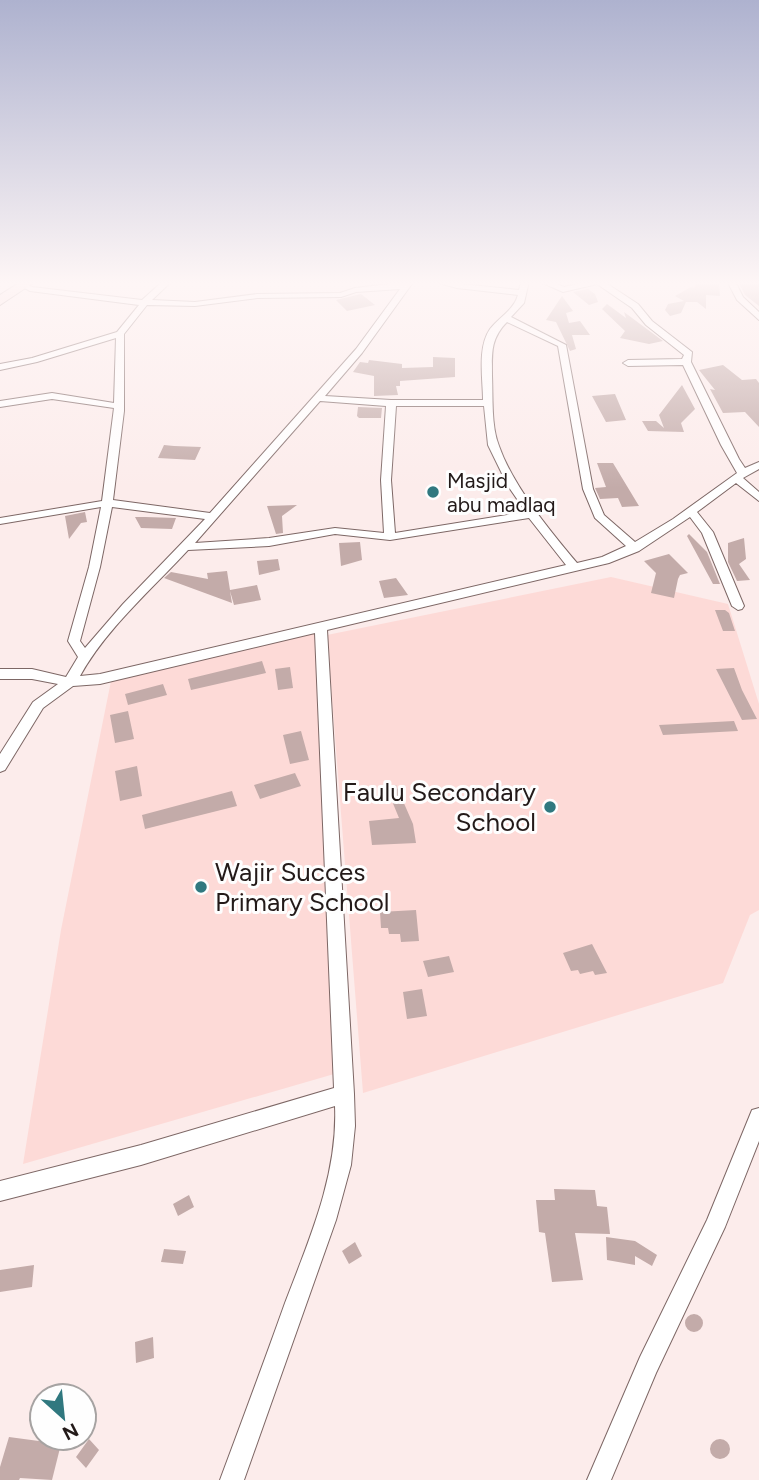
<svg xmlns="http://www.w3.org/2000/svg" width="759" height="1480" font-family="Figtree,sans-serif">
	<rect width="100%" height="100%" fill="#fceceb"/>
	<path fill="#fddad7" d="M611 577 728 604 759 704V910L750 915 723 983 363 1093 327 635Z
		M318 629 341 1072 23 1164 61 930 111 681Z"/>
	<path fill="#c3aba9" d="M738 281H759V306L745 295Z
		M698 282H719L720 296 706 295V309L697 302H686L681 313 670 316 665 310 668 304 684 301 675 296 691 287 694 288Z
		M588 289 595 294 598 302 589 305 573 292Z
		M361 294 375 305 347 311 336 300Z
		M562 296 573 311 566 313 569 323 580 321 590 335H572L576 349 570 351 556 322 546 320Z
		M607 304 626 318 624 312 663 341 649 344 620 338 625 331 602 309Z
		M433 357 455 358V377L400 381V386H396L398 395 374 396V376L353 372 360 362 368 363 369 360 402 364V368L433 367Z
		M723 365 742 380 756 379 759 383V427L745 412 723 413 710 389 715 390 699 370Z
		M682 385 695 409 681 423 684 432 648 431 642 421H656L664 428 659 415Z
		M615 394 626 420 606 422 592 396Z
		M358 407 382 408 381 418H359L357 416Z
		M164 445 174 446 201 447 195 460 158 458Z
		M597 463H613L639 506 622 507 618 498 600 499 595 488 606 487Z
		M297 505 282 516 283 533 276 534 267 506Z
		M85 512 87 522 81 523 69 539 65 516Z
		M135 517H145L176 518 172 529 141 528Z
		M689 534 707 552 720 584H713L687 536Z
		M744 538 746 559 739 564 750 580 737 581 728 562V543Z
		M360 542 362 560 341 566 339 543Z
		M669 554 688 573 680 575 678 579 674 598 651 593 656 573 644 561Z
		M278 559 280 570 259 575 257 561Z
		M227 571 230 590 257 585 261 600 234 605 230 591 232 603 164 578 171 572 208 579 207 573Z
		M396 578 408 595 384 598 379 581Z
		M715 610H725L729 613 735 631H723Z
		M262 661 266 673 191 690 188 679Z
		M290 667 293 688 278 690 275 669Z
		M734 668 742 690 757 719 742 720 716 669Z
		M163 684 167 695 128 705 125 694Z
		M128 711 134 739 115 743 110 715Z
		M734 721 738 731 663 735 659 725Z
		M301 731 309 760 290 764 283 735Z
		M137 766 142 796 120 801 115 771Z
		M295 773 301 786 260 799 254 785Z
		M396 785 413 824 416 843 372 845 369 821 399 818 387 789Z
		M232 791 237 806 145 829 142 815Z
		M416 910 419 941 401 942 400 934H389L388 928H381L380 912Z
		M592 944 607 973 595 975 593 971 580 974 578 970 571 971 563 953Z
		M449 956 454 972 428 977 423 961Z
		M422 989 427 1016 407 1019 403 992Z
		M554 1189 595 1190 597 1206 607 1207 610 1234 575 1233 583 1280 552 1282 545 1233 539 1232 536 1200H555Z
		M189 1195 194 1207 178 1216 173 1204Z
		M606 1237 635 1241 657 1255 652 1266 635 1256V1265L607 1260Z
		M355 1242 362 1256 349 1264 342 1251Z
		M164 1249 186 1251 183 1264 161 1262Z
		M34 1265 32 1287 0 1292V1270Z
		M685 1323a9 9 0 1 1 18 0a9 9 0 1 1-18 0Z
		M153 1337 154 1358 136 1363 135 1342Z
		M9 1437 61 1444 52 1480 20 1478 19 1480H0V1467Z
		M89 1439 99 1450 86 1468 76 1457Z
		M710 1449a10 10 0 1 1 20 0a10 10 0 1 1-20 0Z"/>
	<g fill="none" stroke-linecap="round" stroke-linejoin="round">
		<g stroke="#7d6765" stroke-width="2">
			<path id="street" d="M163 281H172L152 300 195 302 257 294 340 293 355 288 414 281 362 353 325 396 391 400H483C483 379 477 348 490 329 499 317 514 310 518 295L457 288 432 281 519 290 521 281H529L524 303 511 317 566 345 593 489 604 515 635 542 673 519 737 473 721 445 683 365 628 366 623 363 628 360 682 359 684 355 646 325 632 308 597 284 563 292 538 281H549L564 287 590 281H603L638 304 652 321 692 352 691 362 739 459 745 468 759 462V469L743 478 759 492V501L736 483 697 512 713 532 744 606 742 609 738 610 732 606 702 533 690 517 639 551 609 563 327 630 354 1094 355 1126 351 1165 336 1220 244 1480H220C242 1421 264 1362 285 1303 309 1240 338 1175 335 1106L141 1165 0 1201V1181L141 1145 334 1088 315 633 100 684 73 686 43 708 5 770 0 772V754L33 702 58 684 32 679H0V669H32L66 677 78 657 68 641 89 567 101 507 0 524V518L102 501 114 408 52 399 0 407V401L52 393 114 403 116 338 37 362 0 370V364L32 358 117 332 139 305 30 291 19 285 23 283 32 287 142 300ZM400 289 356 349 210 513 113 500 124 411V334L147 305 195 306 257 298 341 297 356 292ZM507 322 558 346 583 489 595 518 626 546 602 557 577 563C550 531 513 486 499 446 491 426 493 398 492 376 492 354 490 339 507 322ZM320 401 386 406 381 480 384 533 335 528 269 538 195 543ZM396 406H484L488 445 508 486 526 512 395 533 391 480ZM112 507 205 519 123 604 85 648 80 641 100 567ZM529 518 566 565 100 674 80 676C106 629 151 590 188 550L269 546 335 534 390 540Z
				M727 281H735L743 297 759 312V320L737 300Z
				M759 1108V1141L725 1227 656 1373 611 1480H587L640 1357 707 1220 752 1110Z"/>
		</g>
		<g stroke="#7d6765" stroke-width="2">
			<path id="secondary" d="M22 281H36L0 305V295Z"/>
		</g>
		<use href="#street" fill="#fff" fill-rule="evenodd"/>
		<use href="#secondary" fill="#fadddb" fill-rule="evenodd"/>
	</g>
	<linearGradient id="sky" x2="0" y2="1"><stop stop-color="#aeb2cf"/><stop offset="0.58" stop-color="#fef6f6"/><stop offset="1" stop-color="#fef6f6" stop-opacity="0"/></linearGradient>
	<rect width="759" height="488" fill="url(#sky)"/>
	<g fill="#30787f" stroke="#fefefe" stroke-width="2.5">
		<circle cx="433" cy="492" r="7"/>
		<circle cx="550" cy="807" r="7"/>
		<circle cx="201" cy="887" r="7"/>
	</g>
	<g text-anchor="middle" dominant-baseline="central" stroke-width="6" stroke-linejoin="round" paint-order="stroke">
		<g font-size="21" fill="#231a19" stroke="#fefefe" text-anchor="start">
			<text x="447" y="480">Masjid<tspan x="447" dy="24">abu madlaq</tspan></text>
		</g>
		<g font-size="26" fill="#231a19" stroke="#fefefe" text-anchor="end">
			<text x="536" y="792">Faulu Secondary<tspan x="536" dy="30">School</tspan></text>
			<text x="215" y="872" text-anchor="start">Wajir Succes<tspan x="215" dy="30">Primary School</tspan></text>
		</g>
	</g>
	<g transform="translate(63 1417) rotate(153)"><circle r="33" fill="#fefefe" stroke="#a6a3a2" stroke-width="2"/>
	<path d="M0-5L12 26L0 18L-12 26Z" fill="#30787f"/>
	<text y="-10" font-size="19" font-weight="bold" text-anchor="middle" fill="#231a19">N</text>
	</g>
</svg>
